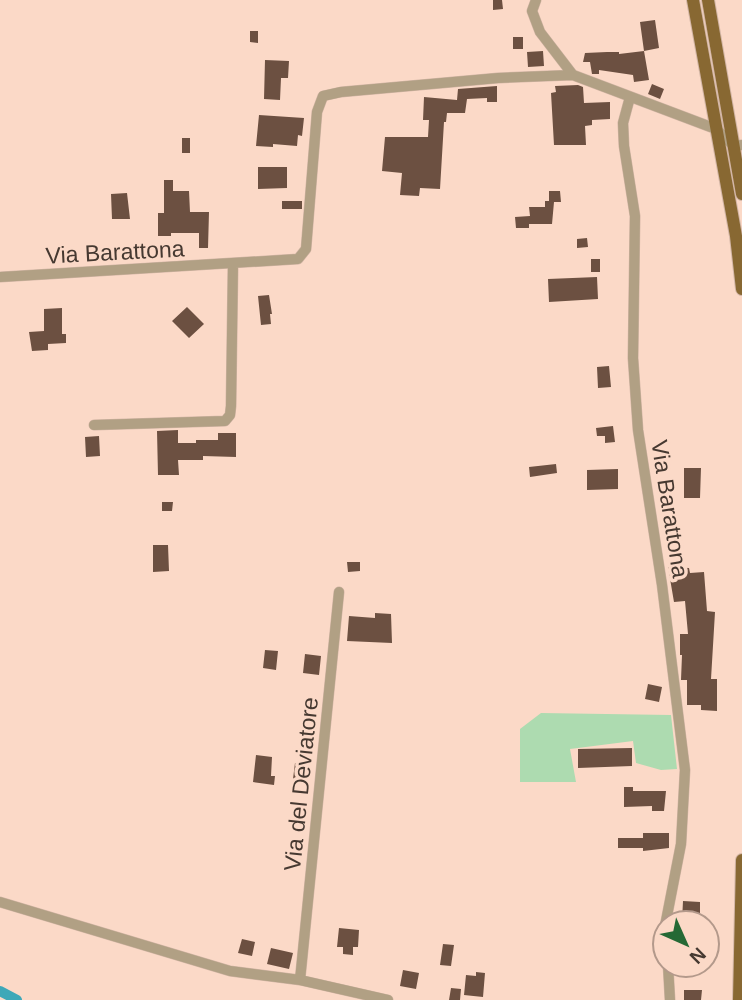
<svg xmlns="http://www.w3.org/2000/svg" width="742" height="1000" font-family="Arial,sans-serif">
	<rect width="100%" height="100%" fill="#fbd9c7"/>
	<path fill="#addbb0" d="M541 713 671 715 677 769 661 770 636 763 633 741 570 749 576 782H520V729Z"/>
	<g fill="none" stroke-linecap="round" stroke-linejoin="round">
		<path stroke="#3ea8b8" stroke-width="10" d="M0 991 17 1000"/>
	</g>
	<path fill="#6c5041" d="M493 0H502L503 9 493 10Z
		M655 20 659 48 644 51 640 22Z
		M250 31H258V43L250 42Z
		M513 37H523V49H513Z
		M543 51 544 66 528 67 527 52Z
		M644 51 649 80 634 82 633 75 599 70V74H592L590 62H583L585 53 607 52H619V54Z
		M265 60 289 61 288 78H281L280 100 264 99Z
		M652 84 664 89 660 99 648 94Z
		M578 85 583 87 584 103 610 102V119L592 120V125L585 126 586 145H554L551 93 556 92 555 86Z
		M497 86V102H487V98L467 99 465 113H447L446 122H444L440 189 420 188 419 196 400 195 402 173 382 171 385 137H428L429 120H423L424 97 457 100 458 89Z
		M259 115 304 118 302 136 298 135 297 146 273 144V147L256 146Z
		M182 138H190V153H182Z
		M258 167H287V188L258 189Z
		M164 180H173V191H189L190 212H209L208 248H199V233H171V236H158V213H164Z
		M549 191H560L561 202H554L552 224H529V228H516L515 217 530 216 529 207H545V201H549Z
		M127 193 130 219H112L111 194Z
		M282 201H302V209H282Z
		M587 238 588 247 577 248V239Z
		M591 259H600V272H591Z
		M597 277 598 299 549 302 548 279Z
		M269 295 272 314H270L271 324 261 325 258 296Z
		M187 307 204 324 189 338 172 321Z
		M62 308V334H66V343L48 344V350L32 351 29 332 44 331V309Z
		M609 366 611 387 598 388 597 367Z
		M613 426 615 442 605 443V436H597L596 428Z
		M178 430V443H196V440H218V433H236V457L203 456V460H178L179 475H158L157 431Z
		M99 436 100 456 86 457 85 437Z
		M556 464 557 473 530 477 529 467Z
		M684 468H701L700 498H684Z
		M618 469V489L587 490V470Z
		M162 502H173L172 511H162Z
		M153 545H168L169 571 153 572Z
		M347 562H360V571L348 572Z
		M668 567 689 568 690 573 704 572 707 611 715 612 711 679H717V711L701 710V705H687V680H681L682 655H680V634H688L685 601 674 602Z
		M375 613 391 614 392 643 347 641 349 616 375 618Z
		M265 650 278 651 276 670 263 668Z
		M305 654 321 656 319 675 303 673Z
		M648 684 662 687 659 702 645 699Z
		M632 748V766L578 768V749Z
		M256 755 272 757 271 776H275L274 785 253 782Z
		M295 763 310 764 309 781 293 779Z
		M624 787H633V791H666L664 811H652V806L624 807Z
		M643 833H669V848L643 851V848H618V838H643Z
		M683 901 700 902V922L682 921Z
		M339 928 359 930 358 947H353V955L343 954V947H337Z
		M242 939 255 942 252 956 238 953Z
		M443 944 454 945 451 966 440 965Z
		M271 948 293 953 289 969 267 964Z
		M403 970 419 973 416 989 400 986Z
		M476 972 485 973 483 997 464 995 466 975 476 976Z
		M451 988 461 989 460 1000H449Z
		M684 990H702L701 1000H684Z"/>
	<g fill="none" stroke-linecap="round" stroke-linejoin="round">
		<g stroke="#d3b6a6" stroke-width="11">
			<path id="minor" d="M536 0 532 11 540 32 573 75
				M630 97 623 123 624 146 635 216 633 358 638 430 662 585 685 770 681 844 665 926
				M0 277 298 259 306 249 317 112 323 96 341 92 498 78 573 75 716 129 734 146 742 145
				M94 425 225 421 230 415 231 406 233 264
				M0 902 230 971 300 980 388 1000
				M668 965 670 1000
				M300 980 339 592"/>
		</g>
		<g stroke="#d3b6a6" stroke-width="14">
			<path id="major" d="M693 0 736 236 742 289
				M708 0 742 194
				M739 1000 742 860"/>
		</g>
		<use href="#minor" stroke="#b1a084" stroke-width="10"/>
		<use href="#major" stroke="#886832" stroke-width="12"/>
	</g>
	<g text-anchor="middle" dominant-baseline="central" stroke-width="7" stroke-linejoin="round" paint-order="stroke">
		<g font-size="23" fill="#463931" stroke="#fbd9c7">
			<text transform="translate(115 252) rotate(-3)">Via Barattona</text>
			<text transform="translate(670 509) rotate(81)">Via Barattona</text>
			<text transform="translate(301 784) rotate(-84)">Via del Deviatore</text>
		</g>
	</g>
	<g transform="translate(686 944) rotate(135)"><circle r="33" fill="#fbd9c7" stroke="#b3998b" stroke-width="2"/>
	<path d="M0-5L12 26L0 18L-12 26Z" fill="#256935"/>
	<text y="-10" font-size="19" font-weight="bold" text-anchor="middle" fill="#463931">N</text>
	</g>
</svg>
